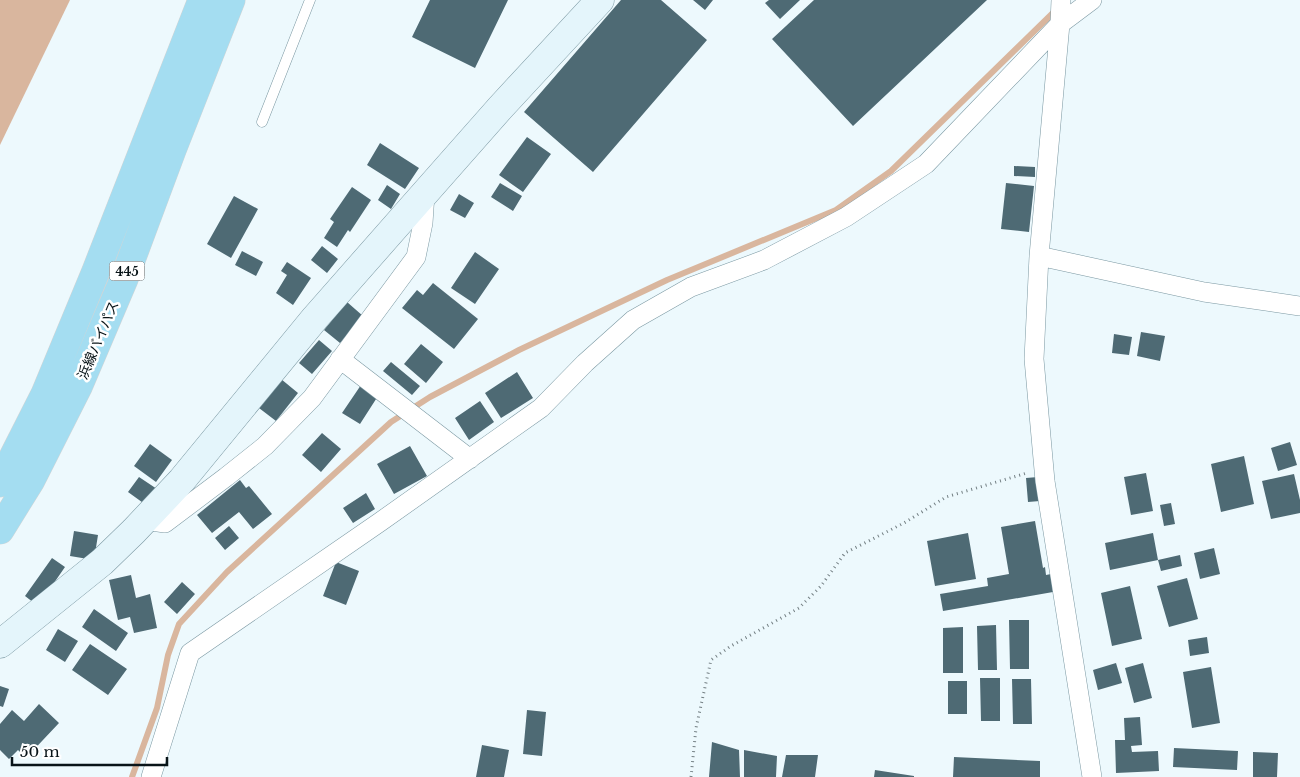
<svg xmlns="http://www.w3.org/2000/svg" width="1300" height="777" font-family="'Libre Baskerville','Noto Sans JP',serif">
	<rect width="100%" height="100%" fill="#edf9fd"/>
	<path fill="#d9b69e" d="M0 0H70L0 145Z"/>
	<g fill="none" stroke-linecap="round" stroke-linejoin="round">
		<path stroke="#d9b69e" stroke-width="6" d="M132 777 157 708 168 655 179 624 227 572 391 422 430 397 519 350 667 280 836 210 891 171 1057 9"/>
	</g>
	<path fill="#4e6a74" d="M430 0H508L475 68 412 37Z
		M621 0H661L707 40 593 172 524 112Z
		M693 0H713L705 10Z
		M769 0H800L780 19 765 3Z
		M814 0H987L853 126 772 39Z
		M527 137 551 154 523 192 499 175Z
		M380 143 419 168 405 189 367 165Z
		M1014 166 1035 167V177L1014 176Z
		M500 183 522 196 513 211 491 197Z
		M1006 183 1034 186 1029 232 1001 229Z
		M387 185 400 194 391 209 378 200Z
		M352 187 371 200 350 232 348 230 337 247 324 238 334 222 330 219Z
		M459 194 474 203 465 218 450 210Z
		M234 196 258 209 231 258 207 244Z
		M322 246 338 259 327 273 311 260Z
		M242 251 263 262 256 276 235 265Z
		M475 252 499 269 475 304 451 288Z
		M287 262 311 278 293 305 276 293 287 275 281 271Z
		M433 283 478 319 454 349 402 308 417 290 423 295Z
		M347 302 363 316 340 343 324 330Z
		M1141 332 1165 336 1160 361 1137 356Z
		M1114 334 1132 337 1129 355 1112 353Z
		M319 340 332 351 312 374 299 363Z
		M421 344 443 362 426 383 404 364Z
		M391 362 420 386 412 395 383 371Z
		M517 372 533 398 501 418 485 393Z
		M281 379 298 393 276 421 259 408Z
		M361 385 378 396 360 424 342 413Z
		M480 401 494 422 469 440 455 418Z
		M322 433 341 449 321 472 302 455Z
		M1290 442 1297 465 1278 471 1271 448Z
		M150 444 172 460 156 482 134 466Z
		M410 446 427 476 394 494 377 464Z
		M1244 456 1254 504 1221 512 1211 464Z
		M1146 473 1153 511 1131 515 1124 477Z
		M1294 474 1300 500V513L1271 519 1262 481Z
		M139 477 157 489 146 505 128 492Z
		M1038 477 1040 501 1028 502 1026 478Z
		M240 480 246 488 249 486 272 514 253 529 239 512 212 533 197 515Z
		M366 493 375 509 353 523 343 508Z
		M1171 503 1175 524 1164 526 1160 505Z
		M1035 521 1043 568 1045 567 1046 575 1051 574 1053 592 943 611 940 594 988 586 987 578 1009 574 1001 527Z
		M229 526 239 538 225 550 215 538Z
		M74 531 98 535 94 560 70 556Z
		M968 533 976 579 935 586 927 541Z
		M1153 533 1158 560 1110 570 1105 543Z
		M1214 548 1220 574 1200 579 1194 553Z
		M1180 555 1182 566 1161 571 1158 560Z
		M52 558 65 567 38 606 25 596Z
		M336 562 359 571 346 605 323 596Z
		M131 575 136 598 150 594 157 628 134 633 130 617 118 620 109 580Z
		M1187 578 1198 619 1169 627 1157 586Z
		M182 582 195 594 177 614 164 602Z
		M1130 586 1142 639 1112 646 1101 593Z
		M94 609 128 633 116 651 82 627Z
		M1009 620H1029V669H1010Z
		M996 625 997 670H978L977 626Z
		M963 627V673H943V628Z
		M58 629 78 641 65 662 46 650Z
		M1207 637 1209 653 1190 656 1188 640Z
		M90 644 127 669 108 695 72 670Z
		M1116 663 1122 683 1098 690 1093 670Z
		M1143 663 1152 698 1134 703 1125 668Z
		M1211 667 1220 723 1192 728 1183 672Z
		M980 678H1000V721H981Z
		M1012 679H1031L1032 724H1013Z
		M948 681H967V714H948Z
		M0 686 9 689 3 707 0 706Z
		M39 704 59 723 26 758 18 750 9 759 0 750V724L12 710 24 721Z
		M527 710 546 712 542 756 523 754Z
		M1140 717 1142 745 1131 746 1132 752 1158 751 1159 771 1116 773 1115 740H1125L1124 718Z
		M712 742 739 750 740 777H709Z
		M482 745 509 750 504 777H476Z
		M1174 748 1238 751 1237 770 1173 767Z
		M744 750 777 756 776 777H744Z
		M1253 752 1278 753 1277 777H1253Z
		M786 755H818L815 777H782Z
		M954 757 1040 761V777H953Z
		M875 770 914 776V777H874Z"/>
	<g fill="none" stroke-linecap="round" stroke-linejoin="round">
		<g stroke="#7b98a2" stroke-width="11">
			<path id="lane" d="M262 122 310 0"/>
		</g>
		<g stroke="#7b98a2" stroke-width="20">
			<path id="street" d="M1061 0 1060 24 1039 256 1034 359 1045 481 1092 777
				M1039 256 1204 292 1300 306
				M340 359 470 459
				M145 520 165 523 226 477 265 446 312 398 416 257 423 223 425 193
				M151 777 190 653 380 522 541 408 585 363 633 320 691 287 764 260 846 217 926 164 1060 24 1092 0"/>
		</g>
		<g stroke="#7b98a2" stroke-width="29">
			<path id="secondary" d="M0 644 102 562 134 531 182 480 315 318 410 210 500 108 600 0"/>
		</g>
		<g stroke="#d3d5d5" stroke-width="29">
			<path id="highway" d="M0 483 45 394 96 271 202 0
				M0 530 31 480 78 387 124 279 172 150 231 0"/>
		</g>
		<path stroke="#737f83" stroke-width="3" stroke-dasharray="1 4" stroke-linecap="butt" d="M691 777 696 728 711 660 731 646 799 608 821 586 845 553 904 523 946 497 1027 473"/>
		<use href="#lane" stroke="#fff" stroke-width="10"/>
		<use href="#street" stroke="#fff" stroke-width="19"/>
		<use href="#secondary" stroke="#e4f5fb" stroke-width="28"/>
		<use href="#highway" stroke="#a4ddf1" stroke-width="28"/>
	</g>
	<g text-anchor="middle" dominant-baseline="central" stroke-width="5" stroke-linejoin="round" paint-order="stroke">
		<rect fill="#fff" stroke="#535a5d" stroke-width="1" x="109.5" y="261.5" width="35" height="19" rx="4"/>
		<g font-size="12" font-weight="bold" fill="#091418">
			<text x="127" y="271">445</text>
		</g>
		<g font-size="14" fill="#091418" stroke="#fff">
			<text transform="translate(98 340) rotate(-67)">浜線バイパス</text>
		</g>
	</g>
	<path d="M12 757v8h155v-8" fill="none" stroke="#091418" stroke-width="2.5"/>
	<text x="20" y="757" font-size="15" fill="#091418" stroke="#ffffff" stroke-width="4" paint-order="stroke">50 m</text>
</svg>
